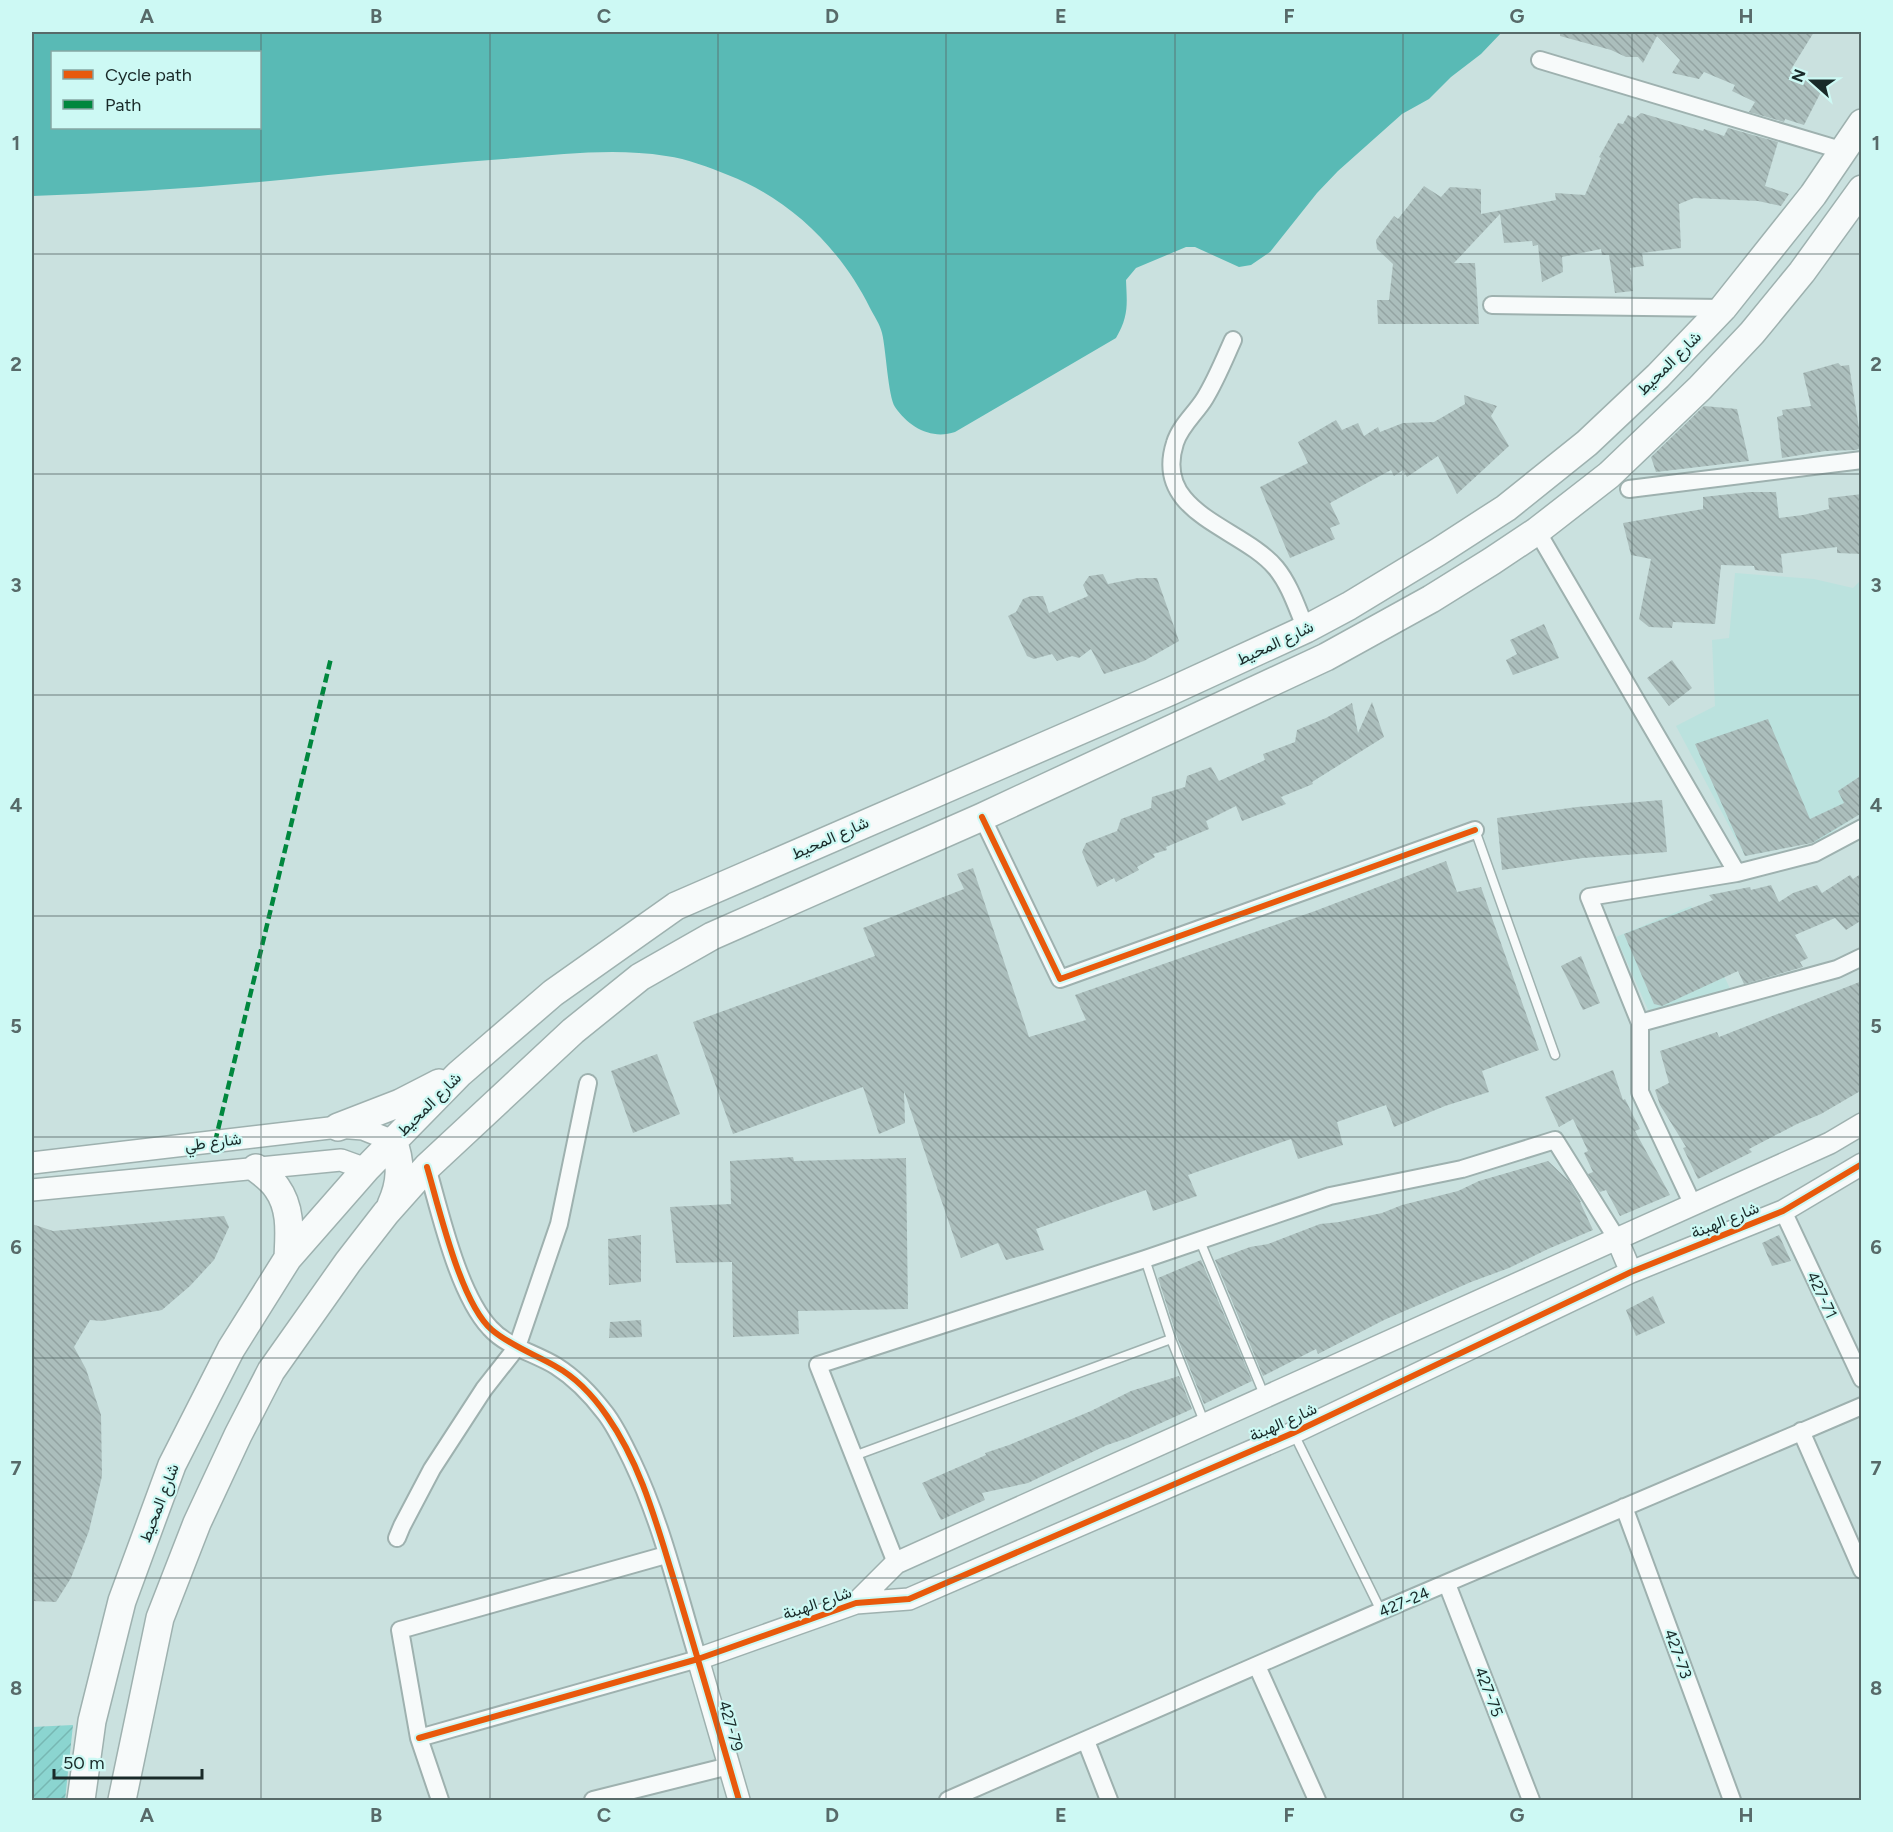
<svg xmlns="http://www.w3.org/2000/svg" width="1893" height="1832" font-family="Figtree,Vazirmatn,sans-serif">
	<defs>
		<pattern id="garden-furrows" width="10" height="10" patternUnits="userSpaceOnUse" patternTransform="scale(1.5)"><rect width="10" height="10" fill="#8bd5d0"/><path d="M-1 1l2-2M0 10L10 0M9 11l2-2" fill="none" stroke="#77b7b3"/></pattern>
		<pattern id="building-back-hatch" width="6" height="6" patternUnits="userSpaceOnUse" patternTransform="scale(1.5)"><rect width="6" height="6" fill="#abbebc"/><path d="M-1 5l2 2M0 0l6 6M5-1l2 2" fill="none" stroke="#93a3a2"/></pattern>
	</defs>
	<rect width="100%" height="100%" fill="#cae1df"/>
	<path fill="#bbe2de" d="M1735 573 1814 579 1853 588 1861 580V813L1819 841 1745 856 1676 726 1715 706 1712 640 1729 638Z
		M1691 906 1733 995 1662 1017 1649 1012 1616 937Z"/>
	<path fill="url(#garden-furrows)" d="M73 1725 65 1800H32V1727Z"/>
	<path fill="#59bab5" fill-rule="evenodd" d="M32 32H1502L1481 54 1451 77 1429 99 1402 114 1338 171 1317 193 1270 252 1251 265 1239 267 1195 247H1186L1136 268 1126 280C1127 304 1129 316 1116 338L955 432C931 440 909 427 895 407 888 396 886 349 882 333 880 324 874 316 870 308 841 249 790 199 728 175 708 167 688 159 666 156 616 148 566 154 516 158 453 162 390 169 328 175 229 186 130 193 32 196ZM52 52H260V128H52Z"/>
	<path fill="url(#building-back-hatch)" d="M1560 32H1814L1790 71 1823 88 1804 125 1785 119 1784 122 1749 112 1755 102 1732 91 1735 85 1704 72 1699 79 1672 73 1680 60 1657 36 1643 63 1638 57H1626L1611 50 1560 36Z
		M1641 113 1703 131 1704 129 1724 136 1728 128 1778 142 1765 186 1789 194 1781 206 1758 201 1694 198 1679 204 1681 248 1642 253 1644 266 1630 268 1633 291 1615 293 1609 255H1602L1601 249 1562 257 1563 272 1542 282 1538 245 1533 246 1532 241 1504 243 1500 214 1454 263H1475L1479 324H1378L1377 300H1389L1393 264 1377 249 1376 240 1394 216 1398 219 1424 186 1441 197 1450 187 1481 189V214L1556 200 1555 193 1585 195 1601 158 1599 157 1618 123 1623 124 1628 115 1635 118Z
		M1838 363 1841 366 1849 365 1862 447 1856 450 1825 451 1782 458 1777 417 1783 415 1782 410 1811 406 1803 373Z
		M1464 395 1497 406 1491 416 1509 446 1457 494 1438 456 1407 477 1403 470 1394 476 1391 470 1330 503 1340 524 1330 528 1335 539 1290 558 1260 487 1308 463 1298 442 1336 420 1342 430 1358 423 1364 436 1378 427 1380 432 1403 423 1434 422 1465 404Z
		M1704 406 1737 409 1749 461 1656 472 1651 457Z
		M1750 492H1776L1779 518 1803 515 1829 509 1828 498 1862 494V554L1837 553V547L1781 554 1783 573 1755 570 1754 566 1721 565 1715 624 1673 622 1672 628 1649 627 1639 619 1651 559 1631 555 1623 523 1703 509V497Z
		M1103 574 1108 584 1138 578H1157L1179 641 1144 661 1104 674 1091 649 1079 658 1072 656 1057 661 1052 654 1034 659 1027 656 1008 616 1016 612 1023 599 1031 596H1043L1049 613 1088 596 1083 585 1089 576Z
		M1544 624 1559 658 1513 675 1506 660 1517 654 1510 640Z
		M1672 660 1692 688 1669 706 1647 678Z
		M1372 702 1384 737 1312 782 1313 784 1281 797 1286 804 1242 821 1236 806 1206 821 1209 829 1166 847 1167 850 1153 854 1155 857 1137 867 1139 870 1116 882 1114 878 1097 887 1082 852 1086 843 1117 831 1121 819 1151 808 1152 797 1185 787 1187 776 1211 767 1219 781 1265 760 1263 754 1295 742 1297 730 1326 718 1352 703 1358 733Z
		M1768 719 1810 819 1844 803 1838 791 1862 775V813L1812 843 1745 856 1695 744Z
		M1662 800 1667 852 1583 858 1502 870 1497 818 1577 807Z
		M1446 861 1457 892 1481 887 1539 1050 1482 1071 1489 1092 1445 1106 1394 1127 1386 1105 1337 1122 1343 1145 1298 1159 1291 1139 1188 1175 1197 1196 1153 1211 1146 1190 1036 1229 1044 1250 1006 1260 998 1243 961 1258 904 1091 905 1123 879 1134 863 1087 733 1134 693 1022 875 956 863 928 964 889 957 874 973 868 1029 1037 1086 1020 1075 995 1315 911Z
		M1862 873V920L1846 930 1835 918 1795 935 1808 958 1800 962 1803 967 1744 984 1738 971 1662 1006 1654 1004 1624 934 1713 900 1709 895 1750 887 1751 890 1771 885 1779 902 1793 893 1817 885 1822 893 1850 875 1853 879Z
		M1581 956 1600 1003 1583 1010 1561 966Z
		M1862 981V1090L1821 1114 1797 1124 1749 1149 1752 1152 1698 1179 1683 1148 1686 1147 1660 1105 1655 1090 1669 1083 1660 1051 1717 1032 1719 1037Z
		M657 1054 680 1114 633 1133 611 1071Z
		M1613 1070 1623 1100 1625 1099 1640 1129 1635 1131 1670 1195 1620 1216 1606 1190 1600 1192 1588 1174 1593 1172 1584 1153 1588 1151 1573 1119 1559 1127 1545 1097Z
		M793 1157 794 1161 906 1158 908 1309 798 1311 799 1334 733 1337 732 1262 676 1263 670 1207 731 1204 730 1161Z
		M1548 1161 1569 1181 1581 1202H1580L1593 1230 1548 1249 1509 1268 1471 1282 1384 1320 1318 1354 1316 1349 1263 1376 1215 1260 1250 1247 1268 1244 1320 1224 1339 1222 1382 1213 1402 1205 1458 1191 1479 1181Z
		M224 1216 229 1227 214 1260 190 1286 162 1310 102 1321 90 1320 74 1347 86 1369 101 1415 102 1476 89 1531 71 1578 56 1602 32 1601V1224L53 1231Z
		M641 1235V1282L609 1285 608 1239Z
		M1779 1235 1791 1261 1772 1266 1762 1243Z
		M1201 1260 1252 1381 1204 1404 1177 1337 1158 1278Z
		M1653 1296 1665 1323 1636 1336 1626 1310Z
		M641 1320 642 1337 609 1338 610 1322Z
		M1179 1376 1192 1409 1128 1438 1107 1445 1028 1483 982 1493 985 1500 941 1520 922 1483 986 1455 985 1453 1009 1445 1091 1411 1131 1391Z"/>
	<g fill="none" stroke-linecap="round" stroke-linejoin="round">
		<g stroke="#9eb1af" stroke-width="11">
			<path id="service" d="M1475 830 1555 1055
				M1200 1241 1265 1397
				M1145 1259 1171 1339 1205 1424
				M1294 1434 1381 1611
				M854 1456 1171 1339"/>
		</g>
		<g stroke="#9eb1af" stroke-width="20">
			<path id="minor" d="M1540 60 1844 151
				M1492 305 1723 308
				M1233 340C1224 360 1216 380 1205 398 1196 413 1180 426 1175 443 1152 514 1242 527 1276 568 1290 585 1297 608 1306 629
				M1629 489 1862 460
				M1537 531 1737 873
				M982 817 1060 979 1475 830
				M1640 1023 1837 969 1862 957
				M1693 1205 1640 1092V1023L1589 897 1737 873 1815 853 1862 828
				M1783 1211 1862 1379
				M1801 1431 1862 1570
				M1624 1507 1732 1800
				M397 1538 402 1526 432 1469 484 1389 517 1347 559 1224 588 1083
				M896 1563 818 1365 1145 1259 1330 1196 1462 1169 1555 1140 1617 1239
				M1447 1584 1531 1800
				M1257 1666 1317 1800
				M419 1738 698 1659C678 1593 662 1524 632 1461 624 1445 616 1427 605 1413 592 1396 575 1378 556 1366 535 1353 507 1347 490 1328 458 1294 440 1212 427 1167
				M1086 1741 1109 1800
				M440 1800 419 1738 400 1630 666 1555
				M593 1800 729 1766
				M948 1800 1381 1611 1862 1406"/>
		</g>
		<g stroke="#9eb1af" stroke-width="24">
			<path id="tertiary" d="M32 1163 338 1127 363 1129 393 1141
				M32 1190 341 1160 366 1169
				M1617 1239 1631 1272
				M856 1603 896 1563 1830 1143 1862 1124
				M739 1800 698 1659 856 1603 909 1599 1293 1433 1631 1272 1783 1211 1862 1164"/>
		</g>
		<g stroke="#9eb1af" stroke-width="30">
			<path id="primary" d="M338 1127 400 1103 439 1083
				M256 1168C263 1174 272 1180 277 1188 292 1209 289 1234 288 1258
				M391 1205C401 1183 402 1163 393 1141
				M81 1800 92 1721 122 1601 172 1465 231 1349 288 1258 366 1169 459 1074 553 993 676 906 1171 691 1306 629 1349 606 1438 552 1506 508 1587 443 1658 376 1723 308 1813 195 1862 123
				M122 1800 160 1618 197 1523 238 1435 271 1371 348 1262 386 1213 427 1167 573 1031 640 977 712 936 982 817 1326 657 1431 599 1492 561 1537 531 1609 475 1700 388 1752 333 1802 272 1862 189"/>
		</g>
		<use href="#service" stroke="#f7fafa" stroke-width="8"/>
		<use href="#minor" stroke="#f7fafa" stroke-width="16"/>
		<use href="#tertiary" stroke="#f7fafa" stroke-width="21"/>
		<use href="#primary" stroke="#f7fafa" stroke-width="27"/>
		<path stroke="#00873e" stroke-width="4.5" stroke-dasharray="9 4.5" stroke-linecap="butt" d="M215 1142 331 658"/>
		<g stroke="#cdf9f4" stroke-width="10">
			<path id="cycleway" d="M982 817 1060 979 1475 830
				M427 1167C439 1208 461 1304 492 1330 511 1346 534 1354 555 1366 575 1377 594 1397 607 1416 642 1466 657 1526 675 1583 697 1655 718 1728 739 1800
				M419 1738 698 1659 856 1603 909 1599 1293 1433 1631 1272 1783 1211 1862 1164"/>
		</g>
		<use href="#cycleway" stroke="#e8590c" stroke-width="6"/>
	</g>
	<path fill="none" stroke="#576a69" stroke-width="1.5" stroke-opacity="0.55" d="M261 32V1800M490 32V1800M718 32V1800M946 32V1800M1175 32V1800M1403 32V1800M1632 32V1800M32 254H1862M32 474H1862M32 695H1862M32 916H1862M32 1137H1862M32 1358H1862M32 1578H1862"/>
	<g text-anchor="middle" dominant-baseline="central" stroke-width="4.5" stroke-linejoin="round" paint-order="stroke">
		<g font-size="16" fill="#192a29" stroke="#cdf9f4">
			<text transform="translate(1669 363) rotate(-45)">شارع المحيط</text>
			<text transform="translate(1275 643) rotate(-25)">شارع المحيط</text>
			<text transform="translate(830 838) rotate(-24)">شارع المحيط</text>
			<text transform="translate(429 1104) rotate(-45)">شارع المحيط</text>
			<text transform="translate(213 1142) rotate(-7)">شارع طي</text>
			<text transform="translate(1725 1220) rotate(-22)">شارع الهبنة</text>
			<text transform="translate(1822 1295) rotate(65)">427-71</text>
			<text transform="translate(1283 1422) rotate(-24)">شارع الهبنة</text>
			<text transform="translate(159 1503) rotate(-69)">شارع المحيط</text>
			<text transform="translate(1404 1602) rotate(-23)">427-24</text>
			<text transform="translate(817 1603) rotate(-19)">شارع الهبنة</text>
			<text transform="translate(1678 1654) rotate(70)">427-73</text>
			<text transform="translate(1489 1692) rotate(69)">427-75</text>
			<text transform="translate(731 1726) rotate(74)">427-79</text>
		</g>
	</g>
	<rect width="1893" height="1832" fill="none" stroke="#cdf9f4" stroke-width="66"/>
	<rect x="51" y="51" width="210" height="78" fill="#cdf9f4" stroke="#85a6a3" stroke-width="1.5"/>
	<rect x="63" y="70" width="30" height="9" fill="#e8590c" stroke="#85a6a3" stroke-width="1.5"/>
	<text x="105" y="81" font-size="18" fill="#192a29">Cycle path</text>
	<rect x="63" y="100" width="30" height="9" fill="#00873e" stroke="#85a6a3" stroke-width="1.5"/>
	<text x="105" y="111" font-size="18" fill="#192a29">Path</text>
	<g transform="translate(1812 81) rotate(291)" stroke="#cdf9f4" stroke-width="4.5" paint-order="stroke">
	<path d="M0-4.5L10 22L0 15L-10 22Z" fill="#192a29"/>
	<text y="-9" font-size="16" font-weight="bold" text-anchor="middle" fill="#192a29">N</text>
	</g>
	<path d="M54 1769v9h148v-9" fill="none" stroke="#192a29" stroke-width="3"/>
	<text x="63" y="1769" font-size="18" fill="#192a29" stroke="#cdf9f4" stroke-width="4.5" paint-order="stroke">50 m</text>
	<rect x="33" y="33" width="1827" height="1766" fill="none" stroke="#576a69" stroke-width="2"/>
	<g font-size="20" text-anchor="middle" font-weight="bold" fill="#576a69">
		<text x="147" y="23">A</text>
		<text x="376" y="23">B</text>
		<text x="604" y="23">C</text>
		<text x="832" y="23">D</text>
		<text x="1061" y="23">E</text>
		<text x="1289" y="23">F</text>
		<text x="1517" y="23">G</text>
		<text x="1746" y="23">H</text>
		<text x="16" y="150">1</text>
		<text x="1876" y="150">1</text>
		<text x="16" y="371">2</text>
		<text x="1876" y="371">2</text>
		<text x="16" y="592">3</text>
		<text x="1876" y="592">3</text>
		<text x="16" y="812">4</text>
		<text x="1876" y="812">4</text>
		<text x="16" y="1033">5</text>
		<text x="1876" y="1033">5</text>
		<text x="16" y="1254">6</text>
		<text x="1876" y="1254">6</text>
		<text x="16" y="1475">7</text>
		<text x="1876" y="1475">7</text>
		<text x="16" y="1695">8</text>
		<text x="1876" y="1695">8</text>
		<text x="147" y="1822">A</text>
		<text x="376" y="1822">B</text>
		<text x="604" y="1822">C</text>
		<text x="832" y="1822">D</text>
		<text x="1061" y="1822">E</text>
		<text x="1289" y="1822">F</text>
		<text x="1517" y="1822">G</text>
		<text x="1746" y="1822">H</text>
	</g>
</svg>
